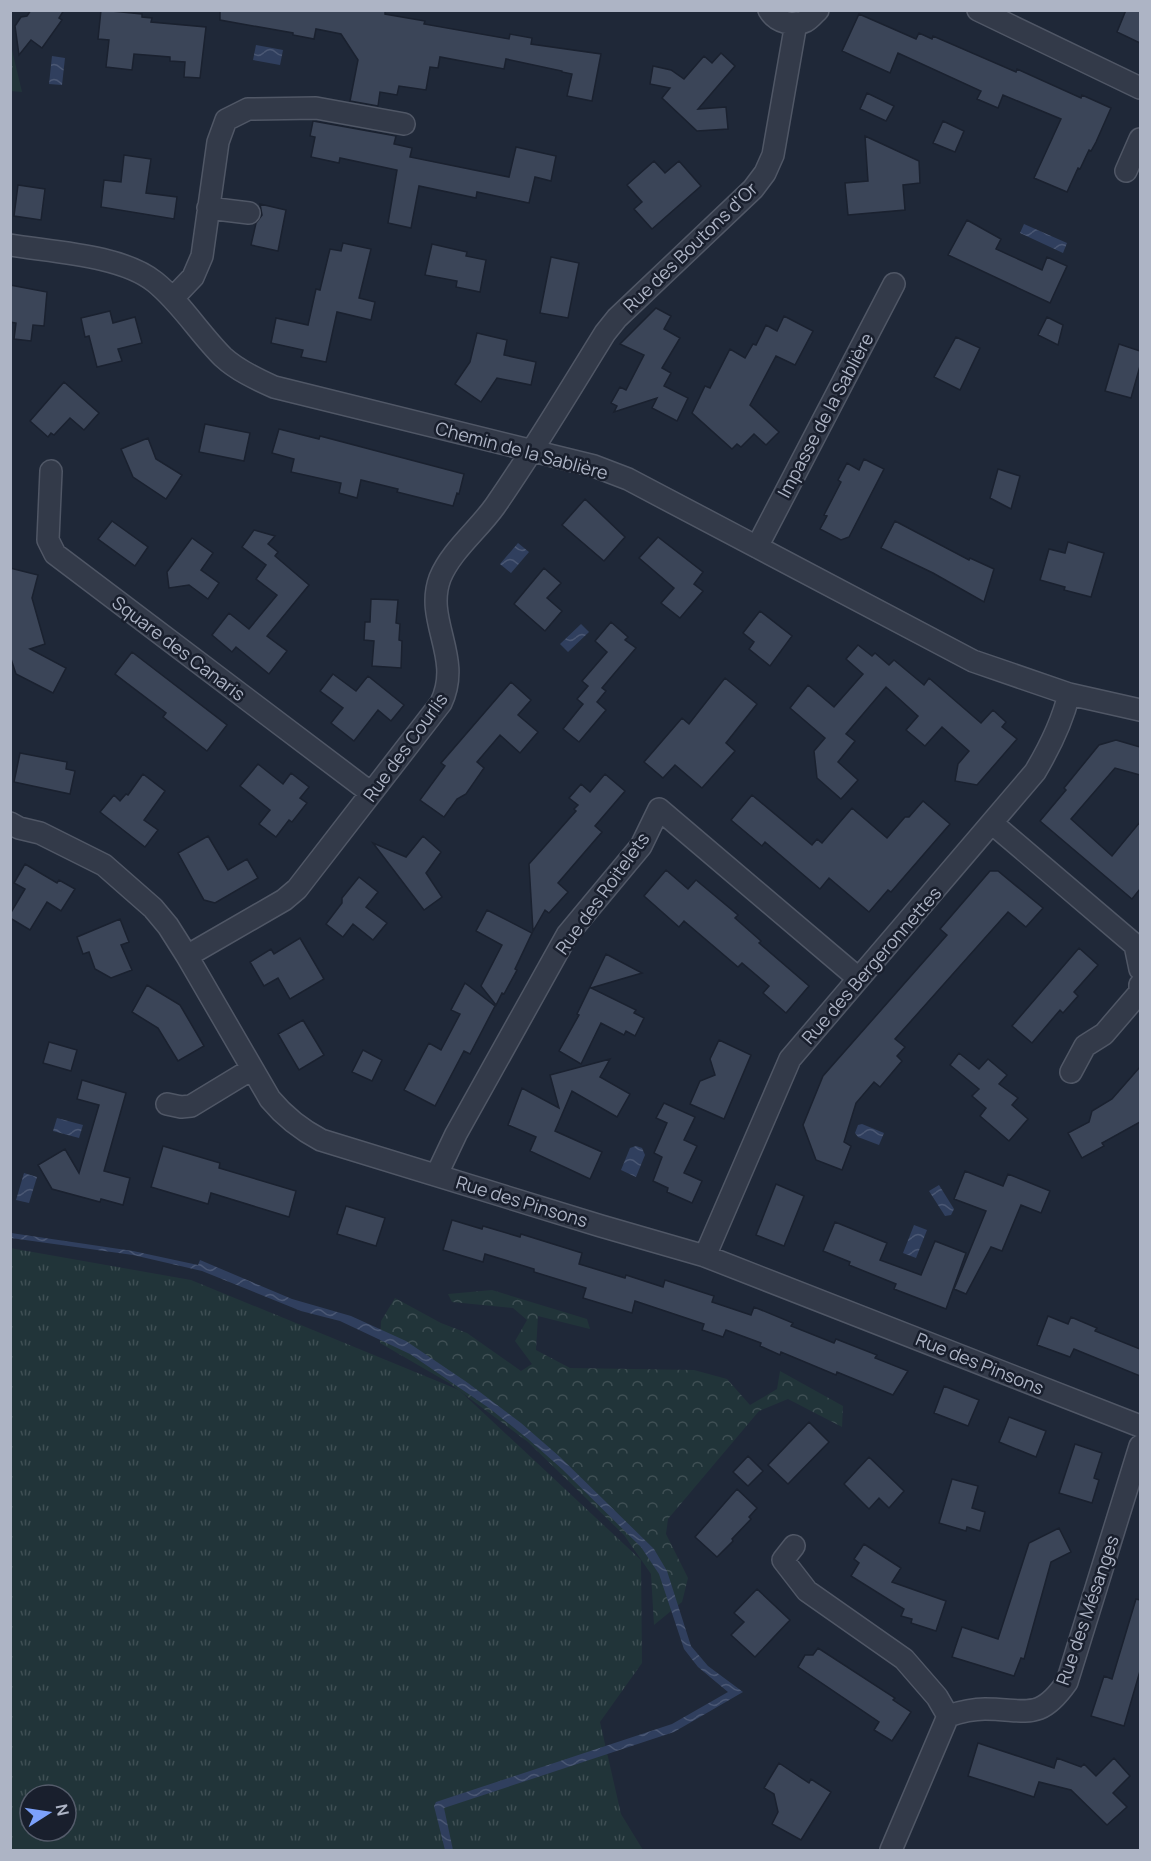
<svg xmlns="http://www.w3.org/2000/svg" width="1151" height="1861" font-family="Manrope,sans-serif">
	<defs>
		<pattern id="grass-tufts" width="24" height="20" patternUnits="userSpaceOnUse" patternTransform="scale(1.5)"><rect width="24" height="20" fill="#213439"/><path d="M3 7l-1-3M5 7V3M7 7l1-3M15 17l-1-3M17 17v-4M19 17l1-3" fill="none" stroke="#3f4f54"/></pattern>
		<pattern id="forest-crowns" width="20" height="18" patternUnits="userSpaceOnUse" patternTransform="scale(1.5)"><rect width="20" height="18" fill="#213439"/><path d="M2 6a3 3 0 1 1 6 0M12 15a3 3 0 1 1 6 0" fill="none" stroke="#3f4f54"/></pattern>
		<pattern id="water-waves" width="16" height="10" patternUnits="userSpaceOnUse" patternTransform="scale(1.5)"><rect width="16" height="10" fill="#303f5e"/><path d="M0 5q4-4 8 0t8 0" fill="none" stroke="#4b5874"/></pattern>
	</defs>
	<rect width="100%" height="100%" fill="#1f2838"/>
	<path fill="url(#grass-tufts)" fill-rule="evenodd" d="M10 46H11L22 92 11 91Z
		M10 1248 191 1280 459 1390 641 1560 642 1663 600 1722 621 1814 643 1850H11ZM30 1795H66V1831H30Z"/>
	<path fill="url(#forest-crowns)" d="M492 1290 587 1319 590 1329 538 1316 536 1350 570 1368 694 1370 727 1379 750 1405 777 1389 780 1371 843 1406 842 1427 788 1399 759 1411 668 1519 666 1534 688 1578 682 1602 654 1625 651 1574 624 1535 528 1442 449 1383 380 1343 381 1321 395 1298 441 1323 467 1333 521 1371 532 1364 515 1341 527 1320 513 1308 452 1302 448 1294Z"/>
	<path fill="url(#water-waves)" d="M256 45 283 50 280 65 253 60Z
		M52 56 65 58 62 85 49 84Z
		M1024 224 1067 243 1063 253 1020 233Z
		M518 543 529 552 511 573 500 564Z
		M581 624 589 632 568 652 560 644Z
		M57 1118 83 1125 79 1138 53 1131Z
		M862 1124 884 1133 879 1145 858 1137 855 1133 858 1125Z
		M636 1146 642 1148 645 1155 636 1177 621 1170 630 1148Z
		M24 1173 37 1177 29 1203 16 1200Z
		M939 1185 954 1209 951 1215 945 1216 929 1191Z
		M914 1225 927 1230 916 1258 903 1253Z
		M11 1233 133 1251 198 1265 200 1260 292 1299 351 1316 406 1341 468 1383 521 1423 560 1457 654 1549 667 1571 691 1646 708 1666 743 1692 674 1732 444 1808 453 1850H445L434 1806 436 1802 672 1724 728 1692 698 1667 684 1649 659 1574 641 1547 562 1469 528 1439 489 1408 410 1354 340 1321 301 1311 202 1271 133 1255 11 1238Z"/>
	<path fill="#3b4558" stroke="#1a212f" stroke-width="1.5" d="M31 10H64L59 18 62 20 42 48 31 40 19 55 15 26 21 17 27 16Z
		M101 10 142 14V17L152 18 151 22 206 27 200 78 184 77 185 62 170 61V57L134 54 132 70 106 67 109 40 98 39Z
		M220 10H385V14L425 21 424 24 509 39 510 34 532 38 531 44 601 54 592 101 567 96 572 74 562 72V71L506 59 504 69 440 57 438 68 430 67 426 90 399 86 397 95 380 92 378 106 350 101 358 60 341 34 316 29 314 39 293 35V33L220 20Z
		M1126 10H1140V43L1117 32Z
		M859 14 916 39 919 33 932 39 933 36 1016 72 1017 69 1081 98 1082 95 1111 108 1096 142 1091 151 1089 150 1080 169 1078 168 1067 192 1034 178 1061 119 1003 95 998 108 977 99 981 91 898 53 890 73 842 51Z
		M721 53 735 66 698 109 726 107 728 129 697 131 662 98 670 88 650 84 653 66 671 70 684 79 704 56 712 63Z
		M867 93 894 106 886 121 860 109Z
		M313 121 396 136 394 144 412 148 410 157 509 177 516 147 556 156 551 181 535 177 529 203 477 192 476 198 419 186 411 228 388 223 397 170 340 158 339 163 311 157 315 137 310 136Z
		M943 121 964 131 955 152 933 143Z
		M865 136 919 161 920 183 903 185 905 210 848 215 845 183 868 181Z
		M124 155 151 159 146 193 177 197 174 219 101 207 104 180 121 182Z
		M654 161 665 173 679 161 701 186 652 229 634 209 642 202 627 185Z
		M18 185 45 189 41 220 14 216Z
		M260 204 286 210 278 251 251 245 256 223 262 215Z
		M967 220 1001 239 996 249 1042 270 1047 257 1067 266 1050 303 948 255Z
		M343 243 371 249 359 298 375 302 371 320 337 312 326 362 301 357 303 350 271 343 276 318 308 325 316 289 320 290 330 249 341 251Z
		M432 244 467 252 466 256 486 260 480 292 456 287 457 281 425 275Z
		M551 257 579 263 568 318 540 313Z
		M10 285 47 292 44 326 33 325 31 341 14 339 16 323 10 322Z
		M656 308 671 316 664 329 680 338 662 368 671 373 664 386 688 398 677 421 652 408 657 398 614 412 617 406 611 403 620 387 626 390 644 355 620 344Z
		M110 311 113 323 135 317 142 343 118 349 122 361 97 367 89 336 85 337 81 318Z
		M784 316 813 331 795 365 776 356 750 405 779 432 766 445 754 434 741 447 737 444 732 449 692 413 705 386 710 388 730 349 745 358 753 344 756 345 766 325 777 331Z
		M1047 317 1063 325 1058 345 1038 335Z
		M477 333 507 340 504 355 536 362 531 385 497 378 481 402 455 384 470 362Z
		M956 337 980 348 960 390 934 377Z
		M1119 344 1140 351V366L1131 398 1105 391Z
		M64 382 99 413 84 430 70 418 54 435 51 433 48 437 30 421Z
		M205 424 250 433 244 461 199 452Z
		M279 429 319 439 320 436 464 474 459 494 457 493 453 506 397 492 398 489 361 480 357 498 339 493 341 483 291 472 294 459 272 453Z
		M148 438 156 459 182 475 166 499 133 477 121 449Z
		M864 459 884 469 849 537 841 540 820 529 827 516 824 515 841 482 838 480 847 463 859 470Z
		M998 469 1020 476 1011 509 990 498Z
		M585 499 625 537 604 561 562 525Z
		M112 521 148 547 135 566 98 539Z
		M895 521 969 560 970 558 994 569 984 602 933 573 881 548Z
		M254 530 275 536 268 544 278 552 275 556 309 585 267 636 287 651 269 674 236 647 232 652 212 635 229 613 249 629 277 595 256 579 266 565 242 547Z
		M658 537 703 572 694 584 703 591 680 618 661 603 674 588 639 558Z
		M192 538 213 553 201 570 219 583 208 599 189 585 169 588 167 572Z
		M1068 542 1104 553 1091 597 1064 590 1065 587 1040 580 1049 549 1065 553Z
		M10 568 38 575 32 598 45 644 30 649 66 668 53 693 16 674 10 656Z
		M544 568 561 583 547 598 562 611 545 631 514 604Z
		M371 599 398 600 396 623 400 624 399 640 402 641 401 668 372 666 374 641 364 640 365 622H370Z
		M760 611 792 636 770 666 749 649 754 642 743 633Z
		M611 622 628 637 625 640 636 648 602 688 606 691 597 702 606 710 579 742 563 729 583 704 577 699 588 686 582 681 607 652 595 641Z
		M858 645 872 656 875 653 889 665 894 660 924 685 929 678 981 723 993 710 1006 722 1002 727 1017 739 977 785 955 781 958 764 969 751 942 727 925 746 906 730 918 716 886 687 846 734 855 741 838 762 858 780 841 799 817 778 814 751 825 738 790 708 808 685 834 707 863 674 846 659Z
		M132 652 227 725 207 751 163 717 166 713 115 674Z
		M333 674 356 691 368 676 404 705 391 721 378 710 354 741 331 723 343 708 320 691Z
		M725 678 757 704 726 743 735 751 702 788 675 765 663 778 644 762 682 718 689 724Z
		M511 682 531 700 518 715 538 732 520 753 500 735 477 762 484 768 466 794 457 799 444 817 420 800 445 766 441 763Z
		M1116 740 1140 747V775L1115 768 1071 819 1112 856 1140 822V889L1132 899 1040 821 1066 790 1064 788 1099 745Z
		M20 753 67 762 66 769 75 771 70 794 14 782Z
		M258 764 283 784 291 773 309 787 300 798 307 803 292 822 289 820 276 837 259 824 270 810 240 786Z
		M143 774 165 791 144 820 158 830 145 847 100 812 114 795 120 801 126 794 128 795Z
		M605 774 625 791 595 826 602 832 558 883 568 892 549 913 545 910 533 931 529 864 576 811 574 809 578 805 569 798 581 784 590 792Z
		M752 795 812 845 817 839 822 843 852 808 887 838 905 817H909L923 801 950 824 891 892 888 890 869 912 829 878 820 889 765 842 762 846 731 820Z
		M208 836 228 870 247 859 258 878 215 903 204 900 178 853Z
		M423 836 441 852 426 873 442 897 424 910 373 843 406 857Z
		M25 864 57 883 59 880 75 889 61 911 47 902 30 930 10 918V914L25 889 14 883Z
		M666 870 688 889 696 880 738 915 735 918 761 941 759 943 809 986 786 1013 763 993 769 986 742 963 738 967 684 921 679 927 644 896Z
		M990 871H998L1043 908 1026 927 1008 912 895 1039 905 1047 897 1056 902 1061 880 1087 874 1082 856 1103 844 1142 851 1146 842 1170 816 1160 803 1125 823 1076 947 935 940 929Z
		M359 877 378 892 366 907 387 923 373 940 353 924 343 937 326 924 342 903V898Z
		M487 910 532 933 515 969 517 970 504 994 502 993 496 1005 481 986 502 945 476 931Z
		M120 919 129 942 121 945 132 970 111 978 95 969 89 952 83 954 77 937Z
		M300 938 324 979 290 999 278 978 264 986 250 962 271 949 274 954Z
		M1079 948 1098 965 1074 992 1078 996 1063 1013 1060 1010 1032 1043 1012 1026Z
		M606 954 642 973 591 988 636 1010 634 1013 644 1018 635 1036 626 1031 624 1035 601 1023 581 1064 559 1051 579 1015 577 1014Z
		M465 983 495 1006 470 1054 464 1051 435 1106 404 1090 429 1043 441 1050 460 1014 451 1010Z
		M147 985 180 1005 204 1046 178 1061 158 1028 132 1012Z
		M303 1020 324 1055 299 1070 278 1034Z
		M719 1040 751 1055 724 1119 690 1104 700 1081 715 1075 710 1059Z
		M49 1042 77 1050 71 1071 43 1063Z
		M363 1050 382 1060 372 1081 352 1072Z
		M959 1053 979 1069 988 1059 1007 1075 999 1084 1018 1098 1012 1105 1028 1119 1009 1141 980 1116 986 1108 972 1096 979 1089 950 1065Z
		M610 1059 600 1077 630 1094 617 1117 572 1091 555 1131 602 1152 590 1179 530 1151 536 1137 508 1125 522 1088 559 1108 550 1075Z
		M1140 1067V1122L1102 1143 1104 1146 1082 1158 1068 1133 1089 1122 1092 1111 1112 1099Z
		M82 1080 126 1093 104 1171 130 1178 123 1205 101 1199 100 1202 52 1189 38 1165 65 1149 79 1173 99 1105 77 1099Z
		M664 1103 695 1117 684 1140 697 1146 684 1173 702 1181 692 1203 667 1192 668 1188 653 1181 662 1157 654 1153 667 1123 656 1118Z
		M163 1146 220 1163 219 1168 296 1191 289 1217 211 1193 208 1204 151 1187Z
		M965 1171 1003 1186 1008 1174 1050 1191 1041 1213 1021 1205 1002 1251 991 1247 966 1294 954 1289 986 1211 954 1199Z
		M776 1184 804 1196 784 1246 756 1235Z
		M346 1206 385 1218 376 1246 337 1234Z
		M452 1220 482 1229 483 1226 520 1237 521 1234 582 1253 579 1264 625 1278 626 1275 663 1287 665 1280 714 1296 712 1302 751 1315 754 1307 793 1323 791 1326 834 1343 836 1339 877 1355 875 1358 908 1371 893 1395 837 1372 836 1375 781 1352 780 1355 760 1346 761 1343 726 1330 723 1337 702 1330 704 1324 635 1301 632 1313 583 1298 586 1288 534 1272V1269L485 1254 483 1262 443 1250Z
		M835 1222 887 1243 880 1260 921 1275 935 1241 966 1253 946 1309 894 1289 896 1284 849 1265 850 1262 823 1251Z
		M1048 1316 1068 1324 1071 1317 1097 1328 1095 1331 1140 1349V1376L1074 1349 1070 1357 1037 1345Z
		M944 1386 979 1400 968 1426 934 1413Z
		M1009 1417 1046 1431 1036 1457 999 1442Z
		M809 1422 829 1442 788 1484 768 1465Z
		M1075 1444 1102 1453 1094 1478 1099 1480 1092 1503 1059 1493Z
		M748 1456 763 1471 748 1486 733 1472Z
		M869 1457 904 1491 889 1508 879 1498 869 1509 844 1484Z
		M952 1479 978 1486 972 1508 985 1512 980 1531 967 1527 966 1531 939 1523Z
		M737 1489 757 1508 749 1517 751 1519 732 1539 733 1541 717 1557 695 1537Z
		M1059 1528 1071 1552 1051 1562 1024 1659 1021 1658 1014 1676 952 1657 962 1627 998 1639 1029 1543Z
		M864 1544 901 1568 892 1582 946 1601 936 1631 911 1623 912 1619 901 1616 904 1609 851 1576 859 1563 854 1559Z
		M757 1589 790 1620 755 1657 731 1635 744 1622 734 1613Z
		M1136 1599 1140 1600V1671L1124 1726 1091 1716 1104 1676 1112 1679Z
		M818 1648 895 1698 893 1700 911 1712 892 1741 874 1730 879 1722 798 1667 805 1655H813Z
		M978 1743 1054 1768 1057 1758 1081 1767 1084 1764 1096 1776 1114 1758 1130 1776 1113 1793 1127 1807 1107 1825 1071 1790 1039 1782 1034 1797 968 1776Z
		M779 1763 809 1783 811 1779 831 1792 801 1840 772 1824 778 1812 774 1794 764 1788Z"/>
	<g fill="none" stroke-linecap="round" stroke-linejoin="round">
		<g stroke="#505766" stroke-width="24">
			<path id="street" d="M769 10C776 22 793 27 806 21 810 19 814 14 818 10
				M978 10 1140 88
				M1126 171 1140 139
				M208 208 249 213
				M10 245C52 252 122 255 155 282 181 303 199 333 223 357 237 370 256 379 274 387L594 466 628 479 973 661 1069 694 1140 710
				M173 298 193 277 202 256 218 142 226 120 248 109 316 108 404 124
				M51 471 48 540 55 554 371 793
				M757 547 894 284
				M10 823 19 828 40 833 104 865 153 908 168 926 187 956 270 1099C285 1117 300 1129 321 1140L601 1226 705 1256 1140 1426
				M993 824 1135 945 1140 969
				M187 956 284 900 297 889 441 703C463 657 424 621 440 578 451 551 478 530 495 506 534 450 569 391 605 333L617 318 753 189 765 173 773 155 796 23
				M1071 1072 1085 1046 1104 1034 1140 992V985
				M167 1104 181 1107 191 1106 252 1069
				M437 1174 456 1134 567 935 641 846 659 809 858 978
				M705 1256 790 1059 1035 772C1050 747 1062 723 1069 694
				M794 1546 783 1560 807 1591 904 1659 937 1697 948 1716
				M891 1850 948 1716C960 1712 972 1709 985 1709 1027 1709 1039 1722 1067 1682L1140 1446"/>
		</g>
		<use href="#street" stroke="#333a49" stroke-width="21"/>
	</g>
	<g text-anchor="middle" dominant-baseline="central" stroke-width="5" stroke-linejoin="round" paint-order="stroke">
		<g font-size="18" fill="#adb4c5" stroke="#191f2d">
			<text transform="translate(690 247) rotate(-44)">Rue des Boutons d'Or</text>
			<text transform="translate(825 415) rotate(-62)">Impasse de la Sablière</text>
			<text transform="translate(522 450) rotate(15)">Chemin de la Sablière</text>
			<text transform="translate(179 648) rotate(37)">Square des Canaris</text>
			<text transform="translate(405 747) rotate(-54)">Rue des Courlis</text>
			<text transform="translate(602 893) rotate(-54)">Rue des Roitelets</text>
			<text transform="translate(871 965) rotate(-49)">Rue des Bergeronnettes</text>
			<text transform="translate(522 1201) rotate(17)">Rue des Pinsons</text>
			<text transform="translate(980 1363) rotate(22)">Rue des Pinsons</text>
			<text transform="translate(1087 1610) rotate(-71)">Rue des Mésanges</text>
		</g>
	</g>
	<rect width="1151" height="1861" fill="none" stroke="#adb4c5" stroke-width="24"/>
	<g transform="translate(48 1813) rotate(78)"><circle r="28" fill="#191f2d" stroke="#545b6a" stroke-width="1.5"/>
	<path d="M0-4.5L10 22L0 15L-10 22Z" fill="#7ca1fb"/>
	<text y="-9" font-size="16" font-weight="bold" text-anchor="middle" fill="#adb4c5">N</text>
	</g>
</svg>
